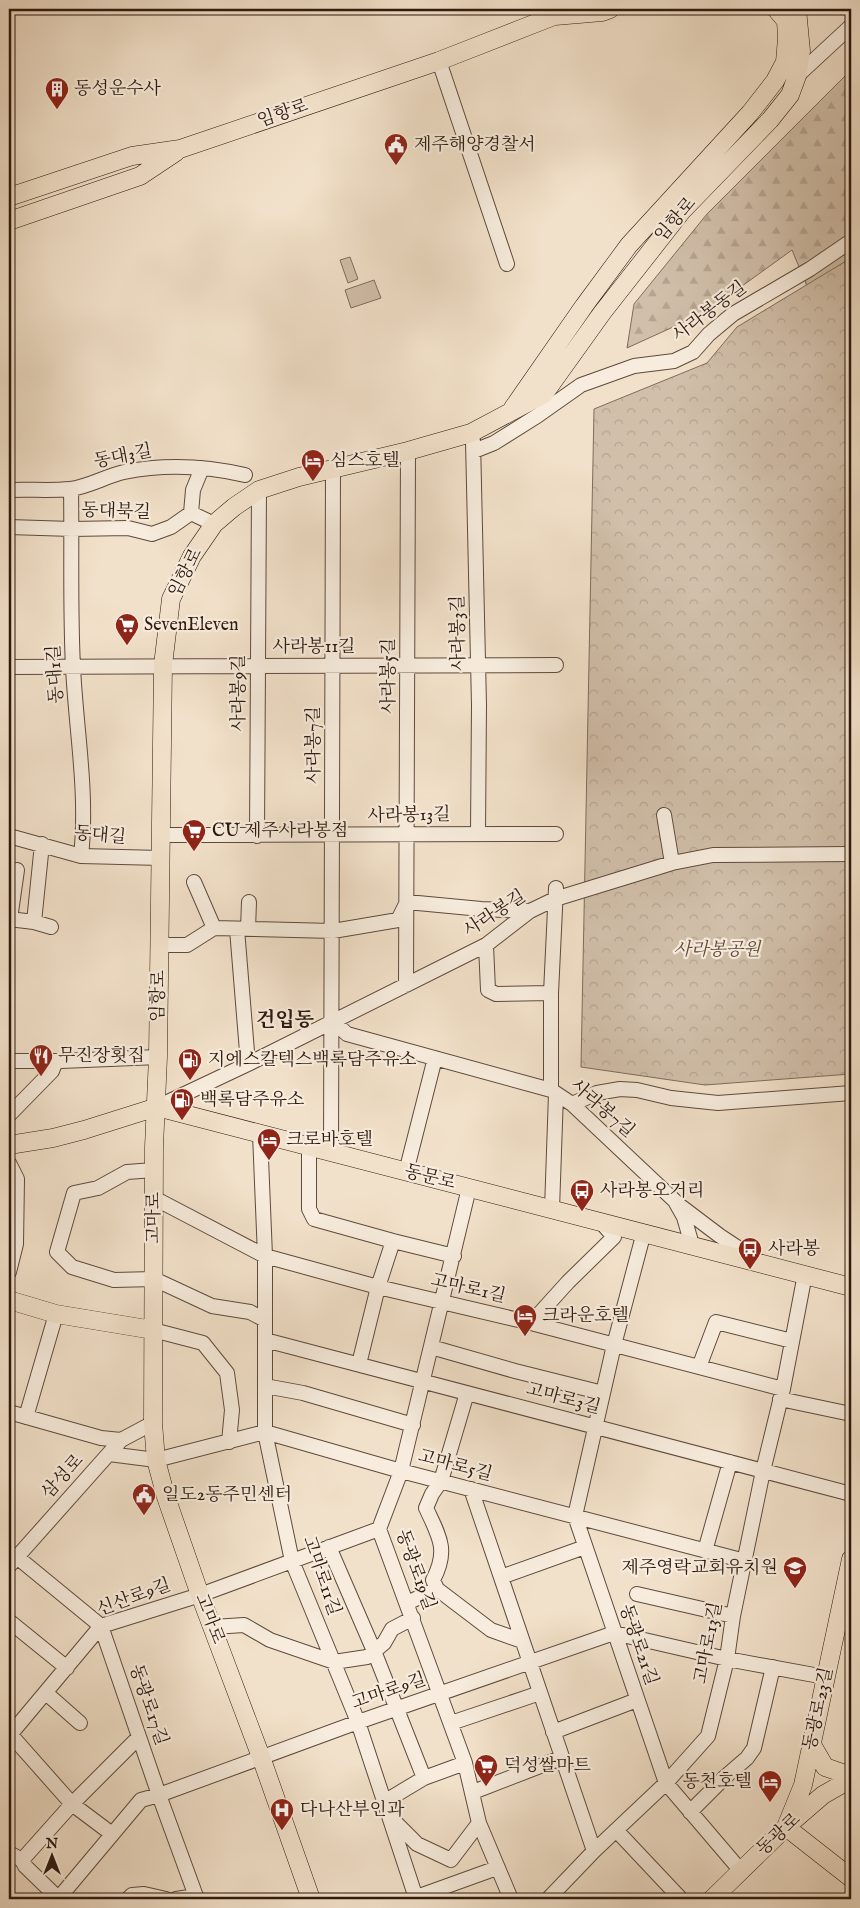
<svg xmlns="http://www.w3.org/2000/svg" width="860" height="1908" font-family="'IM FELL English','Noto Serif KR',serif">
	<defs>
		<pattern id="forest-firs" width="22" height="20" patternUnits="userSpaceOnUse" patternTransform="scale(1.25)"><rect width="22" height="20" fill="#d1bfaa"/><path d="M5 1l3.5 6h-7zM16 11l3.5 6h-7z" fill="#b4a491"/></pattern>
		<pattern id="park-crowns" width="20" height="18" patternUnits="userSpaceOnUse" patternTransform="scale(1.25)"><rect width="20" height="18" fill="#d1bfaa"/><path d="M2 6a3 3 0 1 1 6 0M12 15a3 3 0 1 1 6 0" fill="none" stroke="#b4a491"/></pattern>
	</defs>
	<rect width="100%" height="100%" fill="#f2e1ca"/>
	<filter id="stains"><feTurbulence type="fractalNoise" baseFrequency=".004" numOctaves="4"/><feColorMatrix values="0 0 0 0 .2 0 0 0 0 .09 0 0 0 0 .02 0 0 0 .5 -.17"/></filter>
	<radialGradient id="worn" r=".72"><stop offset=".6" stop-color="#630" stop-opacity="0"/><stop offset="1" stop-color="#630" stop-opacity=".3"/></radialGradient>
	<path fill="url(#forest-firs)" stroke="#7f6c5c" d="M851 70V761L829 339 792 250 706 312 627 348 634 304 707 214Z"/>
	<path fill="url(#park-crowns)" stroke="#7f6c5c" d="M851 258V1074L705 1085 581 1067 594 409 707 363 737 327Z"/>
	<path fill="#d1bfaa" stroke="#7f6c5c" d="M350 257 358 279 348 283 340 260Z
		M374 280 381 298 351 308 345 290Z"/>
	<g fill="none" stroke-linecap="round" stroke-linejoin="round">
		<g stroke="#5e4b3d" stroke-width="16">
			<path id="minor" d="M439 61 507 264
				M797 76 851 26
				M473 441 479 705 478 833
				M474 451 494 443 537 416 581 385 634 366 674 361 693 352 709 334 733 314 810 269 851 241
				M71 489C72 548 70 608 73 667 76 730 88 793 81 856
				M9 490C29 489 50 491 70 489 88 487 106 476 124 472 164 464 206 466 245 475
				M191 513 193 490 202 468
				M9 527 72 529 128 528 152 534 171 527 191 513 214 524
				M9 667 556 665
				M664 815 672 863
				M161 835 556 834
				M9 836 81 856 161 858
				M257 836 259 490
				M194 882 214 928
				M9 919 34 922 51 927
				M10 919 17 870
				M34 922 42 844
				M237 929 248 1064
				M248 929 249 902
				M160 945H187L214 928 333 931 398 920 407 902 481 909 530 911
				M486 945 488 990 496 994 551 993
				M406 985 408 451
				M333 1021 347 1034 551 1090 572 1104 675 1201 684 1217 692 1245
				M9 1061H61L158 1057
				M551 1090V993L556 888
				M572 1104 597 1093 620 1089 637 1090 671 1098 718 1103 851 1093
				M157 1107 248 1064 486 945 530 911 555 899 672 863 713 855 851 854
				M9 1115 52 1071 56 1061
				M260 1134 265 1256V1432L292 1561 358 1722 416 1898
				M309 1147V1209L314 1219 393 1241 454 1256
				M331 1153 333 469
				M9 1163 17 1179 16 1244 9 1272
				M154 1170 127 1172 98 1188 74 1193 57 1252 72 1267 114 1280 154 1279 212 1306 250 1312 265 1320
				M406 1172 435 1058
				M469 1188 401 1471 379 1529 465 1763 479 1823 511 1899
				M154 1198 265 1256 378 1287 531 1323 783 1389
				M679 1205 720 1236 755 1259
				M552 1209 556 1094
				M644 1232 614 1345 575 1516 666 1783 741 1871
				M531 1323 568 1282 614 1237 600 1221
				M153 1330 203 1343 227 1373 232 1410 229 1442
				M265 1340 851 1494
				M431 1347 515 1371 603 1393
				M359 1364 378 1287 393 1241
				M699 1367 716 1322 792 1341
				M265 1386 303 1393 413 1425
				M467 1393 441 1481 432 1494 426 1508C439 1536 449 1550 433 1580L437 1589 491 1630 522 1641
				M780 1399 851 1414
				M9 1412 101 1438 121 1440
				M26 1417 56 1314
				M109 1454 156 1460 265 1432 401 1471 745 1561
				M471 1489 594 1851
				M329 1547 374 1651 424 1778
				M705 1551 730 1462
				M17 1557 101 1626 159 1795 197 1899
				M9 1566 121 1440 153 1423
				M501 1577 585 1547
				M637 1594 733 1616
				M407 1603 437 1589
				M9 1621 67 1668
				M213 1627 244 1625 270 1640 334 1662 367 1657 384 1643 392 1629 413 1618
				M46 1693 80 1723
				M451 1723 540 1693
				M553 1732 637 1700
				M10 1734 72 1804 112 1834
				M9 1736 101 1626 200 1595 379 1529
				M473 1792 561 1758
				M384 1802 424 1778 465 1763
				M690 1812 725 1777 747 1758 754 1748 773 1667
				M391 1818 417 1844 451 1860 479 1823
				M616 1830 681 1899
				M9 1853 22 1860 25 1866 59 1899
				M22 1860 72 1804 139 1737
				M58 1899 141 1800 159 1795 358 1722 614 1633 727 1659 825 1677
				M128 1899 132 1895 144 1894 166 1899
				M176 1899 196 1896
				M411 1899 497 1868
				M548 1899 594 1851 666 1783 708 1736 727 1659 733 1616 763 1471 783 1389 805 1274"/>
		</g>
		<g stroke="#2d190e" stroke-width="19">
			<path id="major" d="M555 16 602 12 610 9
				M9 197 132 156 180 149 439 61 554 16 567 9
				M9 221 140 176 176 152
				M513 408 584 306 629 245 750 113 775 81 785 62 787 38 786 21 776 9
				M9 1145 53 1138 84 1130 157 1107 851 1287
				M9 1300 56 1314 153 1330
				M851 1559 803 1785 786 1827 851 1878
				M811 1743 825 1767 851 1776
				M311 1899 261 1757 200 1595 166 1497 156 1460 153 1423 154 1147 158 1057 163 665 171 599 192 556 214 524 234 507 259 490 299 477 408 451 471 433 544 394 602 313 682 211 770 120 790 95 797 76 801 51 797 9
				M712 1899 786 1827 823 1795 851 1779"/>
		</g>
		<use href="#minor" stroke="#f7ecdd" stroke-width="14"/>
		<use href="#major" stroke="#f2e1ca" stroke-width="18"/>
	</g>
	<defs>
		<g id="building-pin" transform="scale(1.25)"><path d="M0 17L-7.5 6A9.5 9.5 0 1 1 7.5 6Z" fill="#8f2418" stroke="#f7ecdd"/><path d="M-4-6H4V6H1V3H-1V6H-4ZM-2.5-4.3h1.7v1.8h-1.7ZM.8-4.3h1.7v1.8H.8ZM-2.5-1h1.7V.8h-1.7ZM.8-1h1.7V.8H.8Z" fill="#fff"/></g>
		<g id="civic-pin" transform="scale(1.25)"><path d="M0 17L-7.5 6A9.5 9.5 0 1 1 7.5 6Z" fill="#8f2418" stroke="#f7ecdd"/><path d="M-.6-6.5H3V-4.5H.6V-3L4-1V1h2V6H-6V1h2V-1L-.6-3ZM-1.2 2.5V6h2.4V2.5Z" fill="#fff"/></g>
		<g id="hotel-pin" transform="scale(1.25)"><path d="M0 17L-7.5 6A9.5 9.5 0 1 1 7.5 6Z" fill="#8f2418" stroke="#f7ecdd"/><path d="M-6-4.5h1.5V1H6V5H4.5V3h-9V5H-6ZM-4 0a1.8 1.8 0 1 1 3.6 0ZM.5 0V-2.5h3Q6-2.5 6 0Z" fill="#fff"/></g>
		<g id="supermarket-pin" transform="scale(1.25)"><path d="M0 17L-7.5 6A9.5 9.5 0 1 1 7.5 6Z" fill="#8f2418" stroke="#f7ecdd"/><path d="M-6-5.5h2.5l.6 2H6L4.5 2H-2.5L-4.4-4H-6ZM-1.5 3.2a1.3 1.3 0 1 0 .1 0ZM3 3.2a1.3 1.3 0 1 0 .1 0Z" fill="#fff"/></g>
		<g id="restaurant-pin" transform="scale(1.25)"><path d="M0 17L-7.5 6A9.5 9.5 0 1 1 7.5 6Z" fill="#8f2418" stroke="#f7ecdd"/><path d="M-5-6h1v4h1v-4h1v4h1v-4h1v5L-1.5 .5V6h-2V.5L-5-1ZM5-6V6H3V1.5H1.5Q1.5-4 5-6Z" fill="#fff"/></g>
		<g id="fuel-pin" transform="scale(1.25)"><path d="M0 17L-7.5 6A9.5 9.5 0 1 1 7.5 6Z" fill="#8f2418" stroke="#f7ecdd"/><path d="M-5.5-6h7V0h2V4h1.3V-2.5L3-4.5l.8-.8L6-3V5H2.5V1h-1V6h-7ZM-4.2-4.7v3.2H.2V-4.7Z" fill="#fff"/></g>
		<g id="bus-pin" transform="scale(1.25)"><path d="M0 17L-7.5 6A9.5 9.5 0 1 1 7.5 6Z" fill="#8f2418" stroke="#f7ecdd"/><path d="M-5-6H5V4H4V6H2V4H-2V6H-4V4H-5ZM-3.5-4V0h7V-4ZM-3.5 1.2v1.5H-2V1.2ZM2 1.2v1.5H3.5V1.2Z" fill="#fff"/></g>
		<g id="school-pin" transform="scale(1.25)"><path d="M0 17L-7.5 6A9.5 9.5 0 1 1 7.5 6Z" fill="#8f2418" stroke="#f7ecdd"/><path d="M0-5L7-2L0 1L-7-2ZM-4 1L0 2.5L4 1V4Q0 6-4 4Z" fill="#fff"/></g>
		<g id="hospital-pin" transform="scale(1.25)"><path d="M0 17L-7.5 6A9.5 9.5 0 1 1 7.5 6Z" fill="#8f2418" stroke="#f7ecdd"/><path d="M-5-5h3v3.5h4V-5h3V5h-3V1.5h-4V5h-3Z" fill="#fff"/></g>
	</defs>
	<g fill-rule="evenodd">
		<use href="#building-pin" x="57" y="89"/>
		<use href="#civic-pin" x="396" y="145"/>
		<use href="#hotel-pin" x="313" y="461"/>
		<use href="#supermarket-pin" x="127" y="625"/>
		<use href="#supermarket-pin" x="194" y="831"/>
		<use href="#restaurant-pin" x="41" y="1056"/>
		<use href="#fuel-pin" x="190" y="1060"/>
		<use href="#fuel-pin" x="182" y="1100"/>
		<use href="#hotel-pin" x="269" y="1140"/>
		<use href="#bus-pin" x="582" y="1191"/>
		<use href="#bus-pin" x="750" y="1249"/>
		<use href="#hotel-pin" x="525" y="1316"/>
		<use href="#civic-pin" x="144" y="1495"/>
		<use href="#school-pin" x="795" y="1568"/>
		<use href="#supermarket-pin" x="486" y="1766"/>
		<use href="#hotel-pin" x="770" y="1782"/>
		<use href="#hospital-pin" x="282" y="1810"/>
	</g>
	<g text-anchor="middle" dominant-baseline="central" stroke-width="4.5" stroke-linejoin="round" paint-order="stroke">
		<g font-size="18" fill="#2d190e" stroke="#f7ecdd" text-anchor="start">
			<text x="74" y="89">동성운수사</text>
			<text x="414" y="145">제주해양경찰서</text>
			<text x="330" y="461">심스호텔</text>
			<text x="144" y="625">SevenEleven</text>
			<text x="212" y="831">CU 제주사라봉점</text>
			<text x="58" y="1056">무진장횟집</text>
			<text x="208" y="1060">지에스칼텍스백록담주유소</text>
			<text x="200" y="1100">백록담주유소</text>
			<text x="286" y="1140">크로바호텔</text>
			<text x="600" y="1191">사라봉오거리</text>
			<text x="768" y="1249">사라봉</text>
			<text x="542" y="1316">크라운호텔</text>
			<text x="162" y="1495">일도2동주민센터</text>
			<text x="778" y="1568" text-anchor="end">제주영락교회유치원</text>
			<text x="504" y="1766">덕성쌀마트</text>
			<text x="752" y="1782" text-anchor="end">동천호텔</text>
			<text x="300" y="1810">다나산부인과</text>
		</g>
		<g font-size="18" fill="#2d190e" stroke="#f7ecdd">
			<text transform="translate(283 114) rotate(-19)">임항로</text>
			<text transform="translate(676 220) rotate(-49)">임항로</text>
			<text transform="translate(710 312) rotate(-37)">사라봉동길</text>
			<text transform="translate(123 457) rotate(-11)">동대3길</text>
			<text transform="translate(116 512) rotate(2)">동대북길</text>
			<text transform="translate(186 573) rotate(-63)">임항로</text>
			<text transform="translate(459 633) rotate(-91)">사라봉3길</text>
			<text x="314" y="647">사라봉11길</text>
			<text transform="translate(56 674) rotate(-93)">동대1길</text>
			<text transform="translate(389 676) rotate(-90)">사라봉5길</text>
			<text transform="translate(239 693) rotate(-90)">사라봉9길</text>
			<text transform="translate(314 745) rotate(-90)">사라봉7길</text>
			<text transform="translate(409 816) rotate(-1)">사라봉13길</text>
			<text transform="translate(100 836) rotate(5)">동대길</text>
			<text transform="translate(495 914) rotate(-33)">사라봉길</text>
			<text transform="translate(159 996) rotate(-89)">임항로</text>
			<text transform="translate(602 1109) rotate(41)">사라봉7길</text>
			<text transform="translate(430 1178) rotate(14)">동문로</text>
			<text transform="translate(154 1218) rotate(-90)">고마로</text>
			<text transform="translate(468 1289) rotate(13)">고마로1길</text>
			<text transform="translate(563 1399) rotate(15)">고마로3길</text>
			<text transform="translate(455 1466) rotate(15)">고마로5길</text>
			<text transform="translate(63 1477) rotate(-48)">삼성로</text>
			<text transform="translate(415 1570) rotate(70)">동광로19길</text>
			<text transform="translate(321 1576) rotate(71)">고마로11길</text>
			<text transform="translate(134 1598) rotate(-20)">신산로9길</text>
			<text transform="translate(209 1619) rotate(69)">고마로</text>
			<text transform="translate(709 1643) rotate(-79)">고마로13길</text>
			<text transform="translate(638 1645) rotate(71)">동광로21길</text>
			<text transform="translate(389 1692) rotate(-19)">고마로9길</text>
			<text transform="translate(148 1705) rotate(71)">동광로17길</text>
			<text transform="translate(819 1709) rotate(-78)">동광로23길</text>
			<text transform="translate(779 1835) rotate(-43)">동광로</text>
		</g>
		<g font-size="18" font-style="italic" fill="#5e4b3d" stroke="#f7ecdd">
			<text x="717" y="950">사라봉공원</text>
		</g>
		<g font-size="20" font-weight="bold" fill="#2d190e" stroke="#f7ecdd">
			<text x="285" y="1020">건입동</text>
		</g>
	</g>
	<rect width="860" height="1908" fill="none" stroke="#f2e1ca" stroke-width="30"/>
	<rect x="10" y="10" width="840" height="1888" fill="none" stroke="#2d190e" stroke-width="2.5"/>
	<rect x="15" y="15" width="830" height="1878" fill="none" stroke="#2d190e"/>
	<g transform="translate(52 1856)" stroke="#f7ecdd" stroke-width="4" paint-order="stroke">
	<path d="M0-4L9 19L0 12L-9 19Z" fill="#2d190e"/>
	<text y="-8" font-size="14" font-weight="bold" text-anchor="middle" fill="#2d190e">N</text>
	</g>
	<rect width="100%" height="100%" filter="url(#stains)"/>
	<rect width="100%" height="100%" fill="url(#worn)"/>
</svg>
